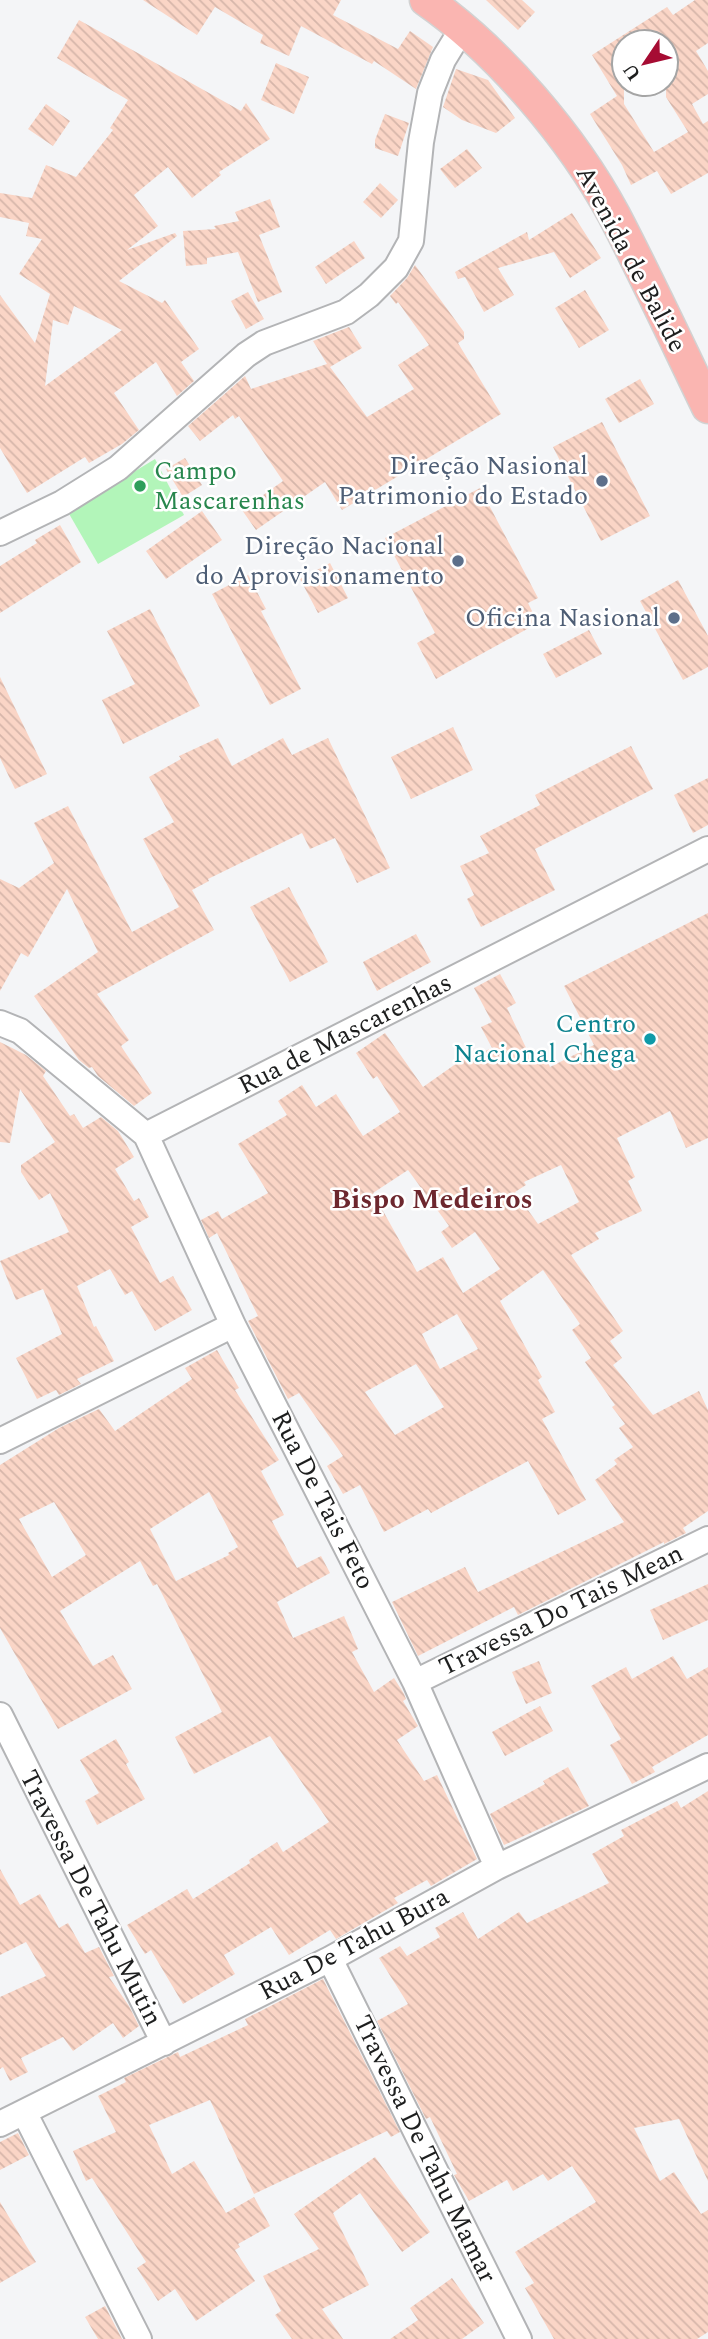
<svg xmlns="http://www.w3.org/2000/svg" width="708" height="2339" font-family="Spectral,serif">
	<defs>
		<pattern id="building-back-hatch" width="6" height="6" patternUnits="userSpaceOnUse" patternTransform="scale(1.75)"><rect width="6" height="6" fill="#fad5c6"/><path d="M-1 5l2 2M0 0l6 6M5-1l2 2" fill="none" stroke="#d6b6aa"/></pattern>
	</defs>
	<rect width="100%" height="100%" fill="#f4f5f7"/>
	<path fill="#b2f5b9" d="M155 459 184 515 98 564 68 512Z"/>
	<path fill="url(#building-back-hatch)" fill-rule="evenodd" d="M143 0H341L333 15 398 49 410 31 433 47 416 89 374 61 372 64 301 26 289 56 260 43 263 35 215 7 197 35Z
		M486 0H522L535 12 518 30Z
		M695 0H708V43L696 51 708 71V94L692 104 703 124 708 121V173L671 194 657 171 631 185 622 165 590 114 617 96 592 55 667 7 673 15ZM624 42H666V97L688 132 654 152 624 104Z
		M79 20 241 111 246 103 270 139 219 172 221 175 192 198 168 167 134 195 158 226 127 250 175 233 177 236 119 281 162 303 165 300 199 349 181 362 194 381 177 396 156 362 114 393 139 430 122 444 89 463 85 457 27 493 0 448V295L35 343 50 294 19 274 42 239 26 236 29 223 0 217V193L32 198 46 165 76 177 113 130 110 128 128 100 57 58ZM74 306 122 330 45 386 53 320 68 325Z
		M276 63 309 77 294 114 261 100Z
		M456 69 488 80 515 118 496 133 462 120 443 107Z
		M46 104 70 121 53 146 28 129Z
		M385 114 409 123 398 156 375 148V140Z
		M467 149 482 168 455 188 440 169Z
		M380 183 398 200 381 218 363 202Z
		M270 199 280 227 259 235 282 292 258 302 238 252 207 258V264L186 266 183 231 216 229 214 226 239 221 235 212Z
		M572 213 601 258 570 278 554 252 498 268 514 295 484 312 465 277 458 279 455 272 527 232 529 240Z
		M354 241 365 258 326 284 315 267Z
		M415 265 464 332V339L458 343 501 414 342 510 325 482 256 530 242 510 283 481 239 416 235 419 233 415 200 441 188 426 245 376 251 389 327 364 313 341 349 327 362 348 330 367 367 417 414 389 398 365 429 345 398 302 396 304 390 296 407 278Z
		M585 290 609 330 579 348 555 308Z
		M248 292 264 319 246 329 231 301Z
		M640 379 654 404 619 423 605 399Z
		M602 422 650 516 601 541 553 447Z
		M185 458 202 485 183 497 166 469Z
		M480 488 538 598 528 603 538 623 436 679 417 643 435 633 385 538Z
		M202 511 222 540 166 579 146 551Z
		M60 525 81 562 0 613V566L37 543 35 540Z
		M330 563 348 598 318 613 300 579Z
		M248 575 266 609 261 611 301 689 270 705 212 594Z
		M678 580 708 636V667L683 680 640 601Z
		M150 609 200 706 123 744 102 700 135 684 107 631Z
		M589 630 602 654 556 678 543 654Z
		M0 677 47 774 15 789 0 758Z
		M453 727 473 770 411 799 391 757Z
		M218 738 232 766 283 738 292 755 328 738 390 868 357 883 335 838 310 849 302 833 208 879 209 881 192 890 214 930 97 994 129 1040 121 1046 152 1093 134 1106 98 1076 92 1067 89 1068 79 1060 34 996 98 952 67 889 28 957 21 953 0 991V879L19 888 54 863 34 823 68 806 132 932 179 907 143 839 174 822 149 777 181 759 179 756Z
		M631 746 653 789 535 849 555 890 481 927 467 899 474 895 460 866 489 853 480 836 540 805 535 795Z
		M708 778V825L693 833 674 795Z
		M289 887 328 962 290 982 250 907Z
		M708 913V1138L686 1148 670 1111 617 1138 635 1177 628 1181 642 1211 595 1233 599 1239 571 1255 623 1331 610 1341 622 1358 613 1365 653 1415 699 1391 708 1410V1511L683 1528 686 1533 664 1544V1542L518 1615 514 1607 418 1656 392 1602 465 1567 478 1592 624 1522 595 1480 617 1464 614 1460 633 1447 619 1428 625 1424 612 1407 615 1405 585 1362 591 1358 572 1330 580 1324 543 1270 500 1301 542 1377 538 1380 555 1412 542 1419 586 1500 558 1515 528 1461 431 1513 428 1509 384 1532 360 1485 343 1494 327 1466 343 1456 299 1393 288 1399 248 1321 258 1316 217 1233 209 1238 201 1220 218 1211 222 1219 268 1193 238 1144 287 1115 278 1101 302 1085 316 1107 336 1094 363 1136 400 1112 377 1076 373 1079 356 1053 385 1033 423 1087 457 1063 492 1048 481 1027 492 1022 474 988 500 974 516 1003 507 1008 529 1054 541 1048 550 1067 594 1045 564 986ZM561 1165 579 1202 538 1224 515 1192 526 1185 524 1182ZM408 1170 449 1226 441 1232 452 1248 475 1232 500 1269 463 1293 443 1257 417 1272 373 1193ZM457 1314 478 1349 440 1369 422 1334ZM416 1364 444 1407 395 1435 365 1392Z
		M416 934 431 962 377 991 363 962Z
		M0 1042 26 1055 46 1071 43 1076 70 1116 74 1114 83 1128 101 1117 118 1131 134 1157 115 1169 134 1201 139 1198 149 1217 131 1227 160 1283 173 1276 192 1310 155 1331 132 1291 125 1295 110 1269 77 1286 94 1327 96 1326 114 1361 77 1379 81 1384 59 1395 56 1390 37 1399 16 1358 62 1334 43 1289 16 1300 0 1261 69 1232 50 1193 39 1200 21 1172V1165L55 1142 20 1089 10 1143 0 1142Z
		M217 1350 239 1388 235 1390 279 1460 261 1471 284 1515 272 1521 297 1568 321 1556 330 1573 277 1602 293 1638 344 1616 358 1649 352 1652 374 1692 394 1678 404 1694 406 1699 403 1701 418 1726 397 1740 424 1781 437 1775 477 1859 431 1886 427 1880 394 1898 398 1903 336 1939 330 1930 289 1955 271 1927 224 1955 235 1974 183 2004 151 1950 145 1954 127 1925 187 1889 193 1899 250 1863 249 1860 277 1842 283 1852 329 1822 270 1736 194 1774 175 1737 222 1712 157 1584 153 1586 140 1561 60 1611 93 1666 113 1655 132 1689 58 1729 0 1628V1465L59 1428 99 1409 115 1431 192 1379 185 1368ZM209 1492 238 1547 228 1553 229 1555 176 1581 150 1529ZM54 1502 86 1555 52 1577 19 1519Z
		M708 1584V1620L663 1640 650 1610Z
		M673 1656 687 1679 708 1667V1735L652 1767 655 1772 632 1784 610 1745 621 1739 591 1686 626 1667 632 1679Z
		M539 1661 552 1693 526 1704 512 1672Z
		M540 1706 553 1731 505 1756 492 1732Z
		M116 1739 129 1762 126 1764 145 1799 97 1825 85 1801 99 1793 80 1760Z
		M568 1767 589 1806 504 1845 490 1814 545 1784 543 1781Z
		M708 1791V2181L679 2119 634 2128 660 2181 674 2172 701 2214 708 2210V2332L697 2339H554L525 2288 534 2283 515 2252 596 2202 572 2166 548 2181 543 2174 513 2191 507 2180 469 2201 454 2175 457 2174 430 2117 426 2119 377 2021 408 2004 379 1958 400 1946 407 1956 440 1937 435 1928 463 1912 478 1939 519 1912 527 1923 609 1883 592 1854 624 1836 621 1830 677 1801 681 1808Z
		M0 1869 20 1905 40 1894 59 1928 68 1923 85 1953 99 1947 114 1976 109 1977 129 2006 139 2026 123 2038 113 2023 73 2051 63 2037 21 2058 28 2072 10 2081 3 2067 0 2069V1997L46 1976 26 1942 0 1955Z
		M323 1979 400 2132 391 2137 387 2131 254 2194 210 2100 149 2125 172 2174 194 2161 226 2213 254 2197 270 2226 238 2244 240 2247 235 2250 255 2281 196 2321 175 2289 158 2301 137 2268 146 2262 92 2178 86 2181 73 2151 116 2132 98 2096 126 2082 124 2078 178 2052 180 2057 248 2025 245 2019Z
		M18 2133 29 2155 0 2170V2142Z
		M375 2157 430 2232 402 2252 360 2193 333 2213 369 2285 322 2309 343 2339H292L275 2315 281 2311 263 2276 319 2249 294 2214Z
		M0 2202 36 2262 0 2283Z
		M452 2278 484 2323 462 2339H390L418 2320 410 2308Z
		M105 2306 122 2339H98L85 2317Z"/>
	<g fill="none" stroke-linecap="round" stroke-linejoin="round">
		<g stroke="#b3b4b6" stroke-width="28">
			<path id="minor" d="M0 533 62 503 118 468 246 355 264 343 346 312 369 295 396 268 411 241 421 142 430 93 443 60 462 29
				M0 1023 20 1031 146 1135 708 849
				M146 1135 233 1325 415 1682 497 1867
				M0 1441 233 1325
				M415 1682 708 1539
				M0 1715 164 2043
				M330 1959 519 2339
				M24 2112 139 2339
				M0 2124 330 1959 497 1867 708 1766"/>
		</g>
		<g stroke="#d2d2d2" stroke-width="35">
			<path id="major" d="M426 0C499 51 572 137 614 215 647 278 677 343 708 407"/>
		</g>
		<use href="#minor" stroke="#fff" stroke-width="24"/>
		<use href="#major" stroke="#fab5b1" stroke-width="32"/>
	</g>
	<g fill="#5c6f8a" stroke="#fff" stroke-width="2.5">
		<circle cx="602" cy="481" r="7"/>
		<circle cx="458" cy="561" r="7"/>
		<circle cx="674" cy="618" r="7"/>
	</g>
	<circle fill="#2e9e5b" stroke="#fff" stroke-width="2.5" cx="140" cy="486" r="7"/>
	<circle fill="#0f9aa8" stroke="#fff" stroke-width="2.5" cx="650" cy="1039" r="7"/>
	<g text-anchor="middle" dominant-baseline="central" stroke-width="5" stroke-linejoin="round" paint-order="stroke">
		<g font-size="26" fill="#1d1e1e" stroke="#fff">
			<text transform="translate(631 259) rotate(62)">Avenida de Balide</text>
			<text transform="translate(345 1034) rotate(-27)">Rua de Mascarenhas</text>
			<text transform="translate(323 1500) rotate(63)">Rua De Tais Feto</text>
			<text transform="translate(561 1610) rotate(-26)">Travessa Do Tais Mean</text>
			<text transform="translate(91 1898) rotate(63)">Travessa De Tahu Mutin</text>
			<text transform="translate(354 1944) rotate(-28)">Rua De Tahu Bura</text>
			<text transform="translate(425 2149) rotate(64)">Travessa De Tahu Mamar</text>
		</g>
		<g font-size="26" fill="#4e5e75" stroke="#fff" text-anchor="end">
			<text x="588" y="466">Direção Nasional<tspan x="588" dy="30">Patrimonio do Estado</tspan></text>
			<text x="444" y="546">Direção Nacional<tspan x="444" dy="30">do Aprovisionamento</tspan></text>
			<text x="660" y="618">Oficina Nasional</text>
		</g>
		<g font-size="26" fill="#27864d" stroke="#fff" text-anchor="start">
			<text x="154" y="471">Campo<tspan x="154" dy="30">Mascarenhas</tspan></text>
		</g>
		<g font-size="26" fill="#0d838f" stroke="#fff" text-anchor="end">
			<text x="636" y="1024">Centro<tspan x="636" dy="30">Nacional Chega</tspan></text>
		</g>
		<g font-size="28" font-weight="bold" fill="#6d272e" stroke="#fff">
			<text x="432" y="1199">Bispo Medeiros</text>
		</g>
	</g>
	<g transform="translate(645 63) rotate(235)"><circle r="33" fill="#ffffff" stroke="#a5a5a5" stroke-width="2"/>
	<path d="M0-5L12 26L0 18L-12 26Z" fill="#a60c33"/>
	<text y="-10" font-size="19" font-weight="bold" text-anchor="middle" fill="#1d1e1e">U</text>
	</g>
</svg>
